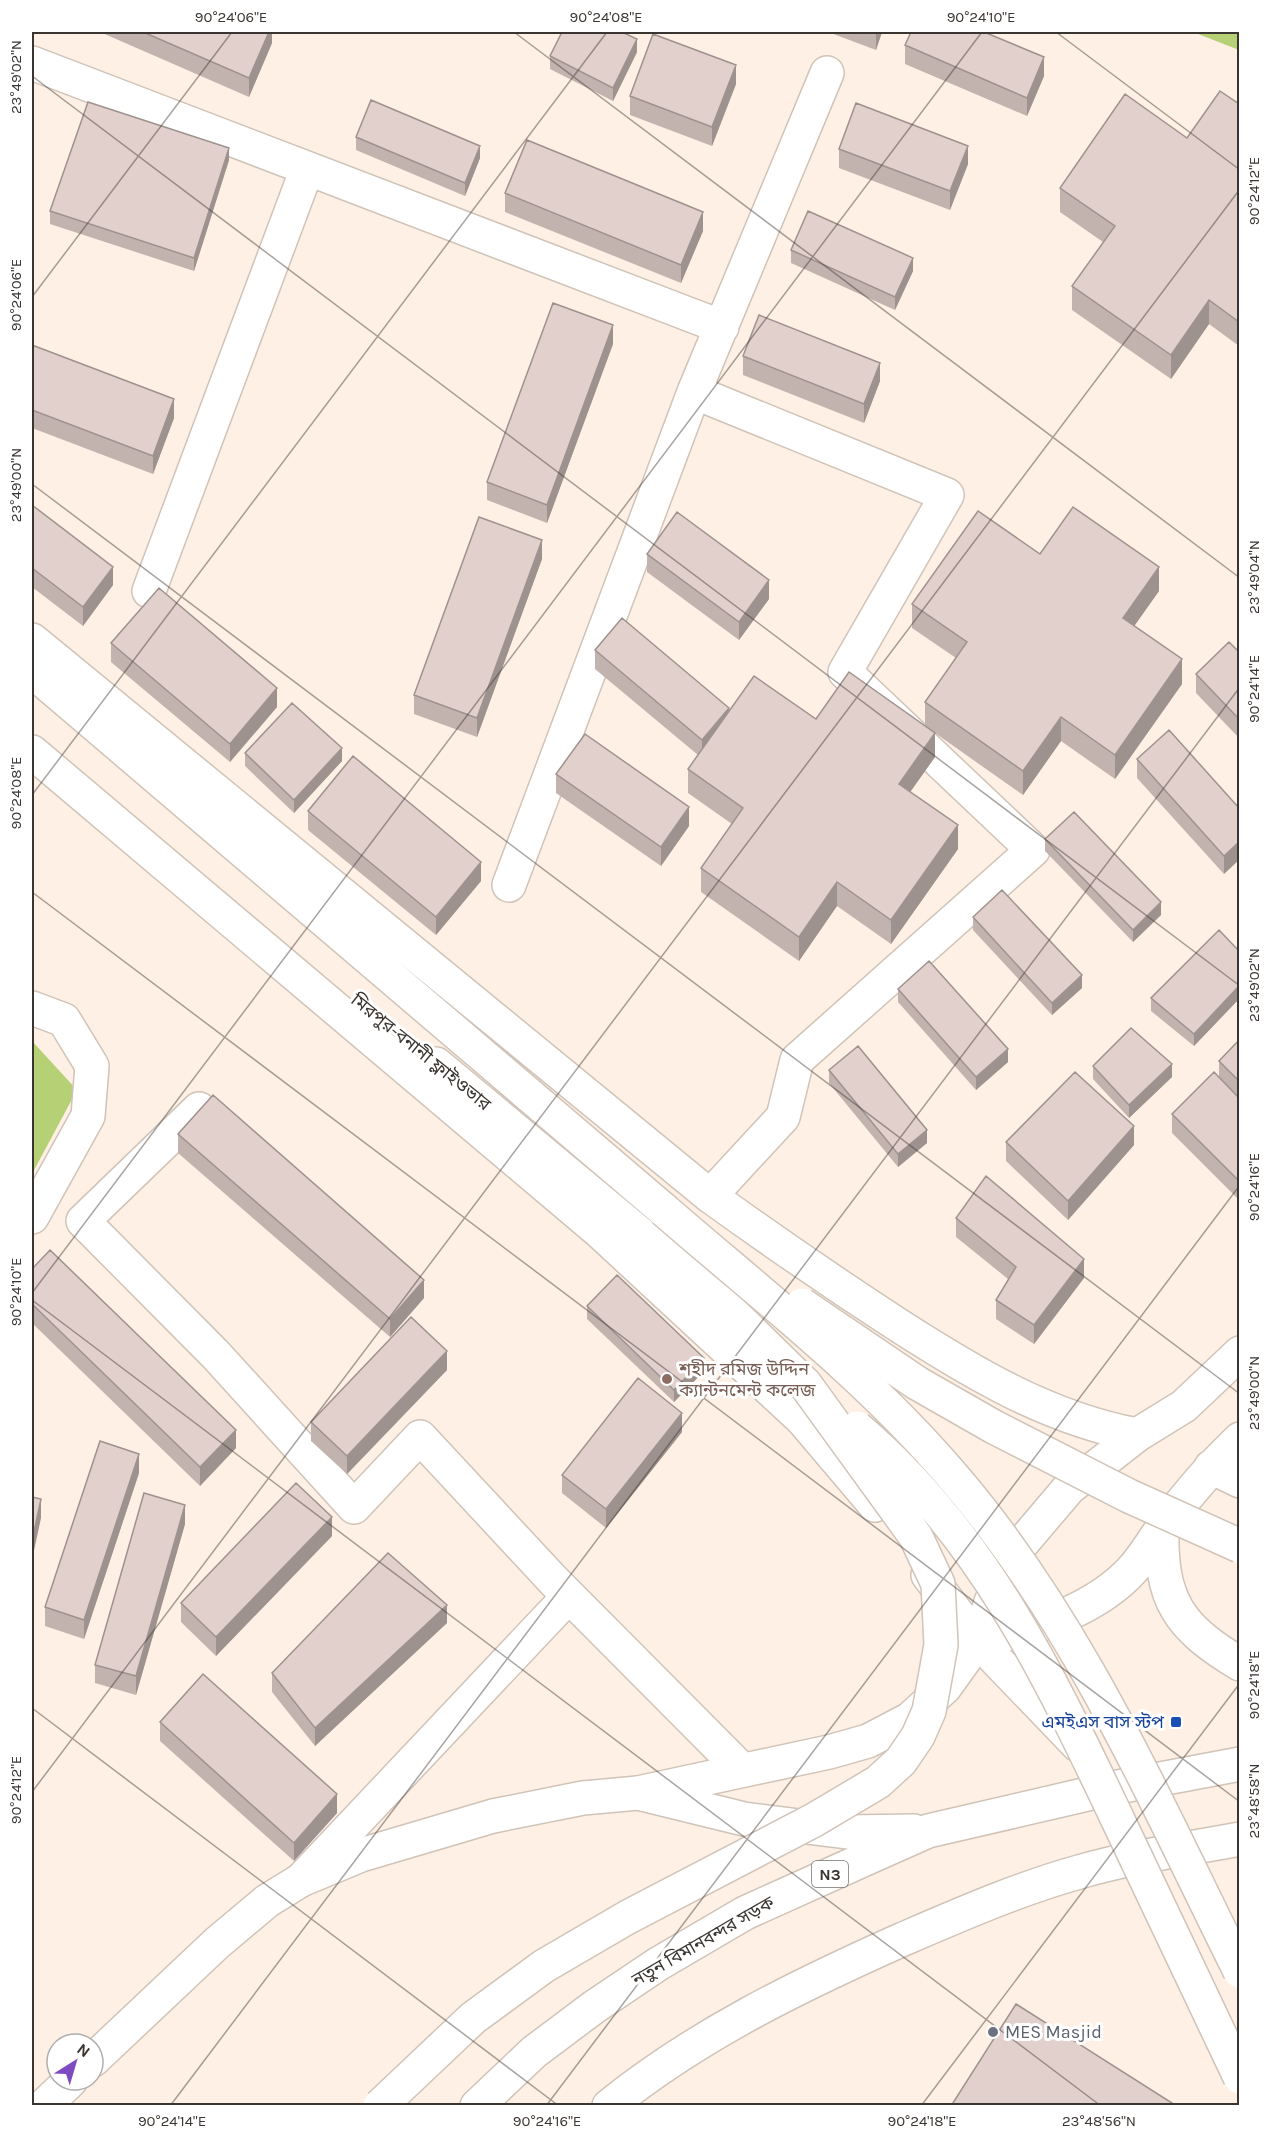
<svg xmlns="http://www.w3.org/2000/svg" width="1271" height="2137" font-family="Karla,'Noto Sans Bengali',sans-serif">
	<rect width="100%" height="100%" fill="#fef0e4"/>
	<path fill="#b6d175" d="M1193 32H1239V50Z
		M32 1041 77 1090 32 1174Z"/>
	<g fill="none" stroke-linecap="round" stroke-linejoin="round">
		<g stroke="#d0c3b8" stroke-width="36">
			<path id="minor" d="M32 63 722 327
				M694 392 827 73
				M149 591 307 169
				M509 885 694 392 947 495 845 672 1033 850 797 1060 783 1117 710 1196
				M32 1008 64 1020 92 1066 88 1116 32 1217
				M232 1141 199 1109 83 1221 216 1355 354 1507 420 1437 553 1580 742 1770
				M1211 1467 1240 1481
				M301 1880 569 1596"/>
		</g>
		<g stroke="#d0c3b8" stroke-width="36">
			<path id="major" d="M32 640 710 1196C771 1240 832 1282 895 1323 971 1372 1047 1418 1137 1435L1184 1406 1240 1353
				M32 671 664 1210
				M32 752 600 1232 803 1420 875 1505
				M436 1064 716 1297 805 1384
				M1162 1527C1160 1600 1178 1627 1240 1664
				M928 1575 978 1641 1078 1745
				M994 1637C1042 1627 1098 1607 1132 1570 1145 1556 1155 1537 1167 1522 1189 1492 1213 1465 1240 1439
				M93 2060 217 1943 267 1901 301 1880 361 1855 493 1816 583 1798 638 1793 829 1752 868 1741 910 1719 945 1687 978 1641 991 1602 1018 1548 1069 1488 1137 1435
				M44 2106 71 2080"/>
		</g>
		<g stroke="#d0c3b8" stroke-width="36">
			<path id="highway" d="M638 1793 744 1819 847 1832 914 1831
				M477 2106 534 2052 594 2007 658 1964 745 1913 876 1854 928 1831 1118 1787 1240 1764
				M609 2106C697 2035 798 1986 901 1940 959 1915 1018 1889 1079 1872 1131 1857 1186 1849 1240 1839"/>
		</g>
		<use href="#minor" stroke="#fff" stroke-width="33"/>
		<use href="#major" stroke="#fff" stroke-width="33"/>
		<use href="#highway" stroke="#fff" stroke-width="33"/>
		<g stroke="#d0c3b8" stroke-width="36" stroke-linecap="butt">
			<path id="highway-bridge" d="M664 1210C762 1295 866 1375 950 1473 1077 1619 1154 1799 1240 1971
				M802 1305 917 1383 994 1427 1129 1496 1240 1546
				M857 1428C982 1534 1048 1673 1117 1818 1158 1904 1199 1991 1240 2077
				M380 2106 473 2018 544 1966 628 1917 814 1820 878 1782 901 1761 918 1736 929 1711 941 1645 938 1584 916 1537 805 1384"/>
		</g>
		<use href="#highway-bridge" stroke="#fff" stroke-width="33"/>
	</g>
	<path fill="#c2b3af" d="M100 32H272V43L249 97Z
		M828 32H882L876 50Z
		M905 45 1044 76 1027 116 905 64Z
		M637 52 613 101 550 69V56Z
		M736 84 712 146 630 115V96Z
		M1239 104V346L1209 324 1171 379 1072 310V286L1103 242 1060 212V188L1187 138Z
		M356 137 480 158 465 196 356 150Z
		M839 149 968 164 950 210 839 168Z
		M229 160 194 271 50 224V211Z
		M505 193 703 231 681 283 505 212Z
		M791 250 913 271 895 310 791 263Z
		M613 344 547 523 487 500V482Z
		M32 345 174 418 153 474 32 428Z
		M743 356 880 381 864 423 743 375Z
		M32 505 113 585 83 626 32 587Z
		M647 554 769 599 739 640 647 572Z
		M1040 554 1159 591 1134 626 1182 684 1115 779 1061 741 1023 795 935 733V757L910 791 958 849 891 944 837 906 799 961 701 892V868L732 824 688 793V769L698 755 595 669V650L729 712 816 719 925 726V702L956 658 912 628V604Z
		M542 559 477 737 414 714V695Z
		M111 643 277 707 230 762 111 662Z
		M1239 652V738L1196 693V674Z
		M245 753 342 761 294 813 245 766Z
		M1137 759 1239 808 1224 874 1137 778Z
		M556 774 689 826 661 866 556 793Z
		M308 811 481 881 436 935 308 830Z
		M1045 839 1161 915 1133 942 1045 851Z
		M973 917 1082 988 1052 1015 973 930Z
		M1239 951V999L1194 1046 1151 1011V998Z
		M898 989 1008 1062 976 1090 898 1002Z
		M1239 1040V1200L1172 1133V1114L1219 1077V1061Z
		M1093 1066 1172 1077 1129 1118 1093 1079Z
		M829 1070 927 1143 898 1167 829 1083Z
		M178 1134 424 1298 390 1337 178 1153Z
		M1006 1142 1134 1145 1068 1220 1006 1161Z
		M956 1218 1084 1278 1034 1344 996 1319V1300L1008 1279 956 1237Z
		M32 1269 236 1448 200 1486 32 1323Z
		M587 1306 704 1371 674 1402 587 1319Z
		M447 1370 347 1474 311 1441V1422Z
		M682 1432 606 1528 562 1493V1475Z
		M139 1473 84 1639 45 1626V1607Z
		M185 1524 136 1695 95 1683V1665Z
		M332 1536 216 1656 181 1622V1603Z
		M447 1623 315 1746 272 1692V1673Z
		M160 1722 337 1813 294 1861 160 1741Z"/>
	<path fill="#9e928f" d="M269 32H272V43L249 97V78Z
		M876 32H882L876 50Z
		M637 39V52L613 101V88Z
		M1044 57V76L1027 116V98Z
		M736 65V84L712 146V127Z
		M480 146V158L465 196V183Z
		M968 146V164L950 210V191Z
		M229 148V160L194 271V258Z
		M703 212V231L681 283V265Z
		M913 258V271L895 310V297Z
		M1209 300V324L1171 379V355Z
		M613 325V344L547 523V505Z
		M880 363V381L864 423V404Z
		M174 399V418L153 474V456Z
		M542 540V559L477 737V718Z
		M113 567V585L83 626V607Z
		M1159 567V591L1123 642V618Z
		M769 580V599L739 640V622Z
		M1182 659V684L1115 779V755Z
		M277 688V707L230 762V744Z
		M729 708V727L702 758V740Z
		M1061 717V741L1023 795V771Z
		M935 733V757L899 808V784Z
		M342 748V761L294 813V800Z
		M689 807V826L661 866V847Z
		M958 825V849L891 944V920Z
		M1239 842V860L1224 874V856Z
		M481 862V881L436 935V917Z
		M837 882V906L799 961V937Z
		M1161 902V915L1133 942V930Z
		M1082 975V988L1052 1015V1003Z
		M1239 986V999L1194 1046V1034Z
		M1008 1049V1062L976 1090V1077Z
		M1172 1064V1077L1129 1118V1105Z
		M1134 1126V1145L1068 1220V1201Z
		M927 1130V1143L898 1167V1154Z
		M1084 1259V1278L1034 1344V1325Z
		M424 1280V1298L390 1337V1319Z
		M447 1351V1370L347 1474V1456Z
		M704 1358V1371L674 1402V1390Z
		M682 1413V1432L606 1528V1509Z
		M236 1430V1448L200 1486V1467Z
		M139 1454V1473L84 1639V1620Z
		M41 1499V1518L32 1560V1541Z
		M185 1505V1524L136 1695V1676Z
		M332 1517V1536L216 1656V1637Z
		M447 1605V1623L315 1746V1728Z
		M337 1794V1813L294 1861V1843Z"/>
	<path fill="#e2d0cc" stroke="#9e928f" stroke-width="1.5" d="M143 32H269L249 78Z
		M562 32H622L637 39 613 88 550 56Z
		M911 32H984L1044 57 1027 98 905 45Z
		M653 34 736 65 712 127 630 96Z
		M1220 91 1239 104V322L1209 300 1171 355 1072 286 1115 226 1060 188 1125 94 1187 138Z
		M371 100 480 146 465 183 356 137Z
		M88 102 229 148 194 258 50 211Z
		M856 103 968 146 950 191 839 149Z
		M527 140 703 212 681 265 505 193Z
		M808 211 913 258 895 297 791 250Z
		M553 303 613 325 547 505 487 482Z
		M759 315 880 363 864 404 743 356Z
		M32 345 174 399 153 456 32 410Z
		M32 505 113 567 83 607 32 568Z
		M1073 507 1159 567 1123 618 1182 659 1115 755 1061 717 1023 771 925 702 967 642 912 604 978 511 1040 554Z
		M677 512 769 580 739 622 647 554Z
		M479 517 542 540 477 718 414 695Z
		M159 588 277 688 230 744 111 643Z
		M622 618 729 708 702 740 595 650Z
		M1229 642 1239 652V719L1196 674Z
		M849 672 935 733 899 784 958 825 891 920 837 882 799 937 701 868 743 808 688 769 754 676 816 719Z
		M292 703 342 748 294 800 245 753Z
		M1169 730 1239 808V842L1224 856 1137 759Z
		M585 734 689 807 661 847 556 774Z
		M353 756 481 862 436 917 308 811Z
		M1074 812 1161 902 1133 930 1045 839Z
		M1002 890 1082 975 1052 1003 973 917Z
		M1219 930 1239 951V986L1194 1034 1151 998Z
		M929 961 1008 1049 976 1077 898 989Z
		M1131 1028 1172 1064 1129 1105 1093 1066Z
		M1239 1040V1081L1219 1061Z
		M858 1046 927 1130 898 1154 829 1070Z
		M1075 1072 1134 1126 1068 1201 1006 1142Z
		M1214 1072 1239 1098V1181L1172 1114Z
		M213 1095 424 1280 390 1319 178 1134Z
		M986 1176 1084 1259 1034 1325 996 1300 1016 1267 956 1218Z
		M50 1250 236 1430 200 1467 32 1304V1269Z
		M617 1275 704 1358 674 1390 587 1306Z
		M411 1317 447 1351 347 1456 311 1422Z
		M638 1378 682 1413 606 1509 562 1475Z
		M100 1441 139 1454 84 1620 45 1607Z
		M296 1483 332 1517 216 1637 181 1603Z
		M144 1493 185 1505 136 1676 95 1665Z
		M32 1497 41 1499 32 1541Z
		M388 1553 447 1605 315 1728 272 1673Z
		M203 1674 337 1794 294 1843 160 1722Z
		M1016 2004 1172 2103 1170 2106H951Z"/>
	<path fill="none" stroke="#3b3531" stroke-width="1.5" stroke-opacity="0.45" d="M514 32 1240 578M1056 32 1240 170M32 76 1240 986M32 297 232 32M32 484 1240 1394M32 795 607 32M32 892 1240 1802M32 1293 982 32M32 1300 1101 2106M32 1708 559 2106M32 1792 1240 189M170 2106 1240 687M546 2106 1240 1185M921 2106 1240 1683"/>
	<circle fill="#8d6e63" stroke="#fff" stroke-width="2" cx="667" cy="1379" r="6"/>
	<rect fill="#1a4fb4" stroke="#fff" stroke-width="2" x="1170" y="1716" width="12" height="12" rx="3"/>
	<circle fill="#6b7280" stroke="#fff" stroke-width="2" cx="993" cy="2032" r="6"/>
	<g text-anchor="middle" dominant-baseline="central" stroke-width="6" stroke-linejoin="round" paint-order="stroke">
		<rect fill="#fff" stroke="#76726f" stroke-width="1.5" x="812" y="1861" width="36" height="26" rx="4.5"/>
		<g font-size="16" font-weight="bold" fill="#3b3531">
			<text x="830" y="1874">N3</text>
		</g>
		<g font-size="18" fill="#3b3531" stroke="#fff">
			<text transform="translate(421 1052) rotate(39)">মিরপুর-বনানী ফ্লাইওভার</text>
			<text transform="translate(703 1941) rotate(-30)">নতুন বিমানবন্দর সড়ক</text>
		</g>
		<g font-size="18" fill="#785e54" stroke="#fff" text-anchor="start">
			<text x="679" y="1369">শহীদ রমিজ উদ্দিন<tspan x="679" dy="21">ক্যান্টনমেন্ট কলেজ</tspan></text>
		</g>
		<g font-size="18" fill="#164399" stroke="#fff" text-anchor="end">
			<text x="1164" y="1722">এমইএস বাস স্টপ</text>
		</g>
		<g font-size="18" fill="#5b616d" stroke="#fff" text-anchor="start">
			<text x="1005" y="2032">MES Masjid</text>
		</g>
	</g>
	<rect width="1271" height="2137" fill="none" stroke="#ffffff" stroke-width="66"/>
	<g transform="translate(75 2062) rotate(37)"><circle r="28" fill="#ffffff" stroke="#b1aead" stroke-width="1.5"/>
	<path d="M0-4.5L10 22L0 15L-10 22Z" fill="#7f4bc3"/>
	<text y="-9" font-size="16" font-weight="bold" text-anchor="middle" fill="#3b3531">N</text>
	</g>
	<rect x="33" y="33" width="1205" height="2071" fill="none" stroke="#3b3531" stroke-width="2"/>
	<g font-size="15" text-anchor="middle" fill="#3b3531">
		<text x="231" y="22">90°24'06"E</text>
		<text x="606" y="22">90°24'08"E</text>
		<text x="981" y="22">90°24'10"E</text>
		<text transform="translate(16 77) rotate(-90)" y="5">23°49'02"N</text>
		<text transform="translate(1254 191) rotate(-90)" y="5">90°24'12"E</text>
		<text transform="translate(16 295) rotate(-90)" y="5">90°24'06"E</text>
		<text transform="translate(16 485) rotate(-90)" y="5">23°49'00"N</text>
		<text transform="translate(1254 577) rotate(-90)" y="5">23°49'04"N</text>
		<text transform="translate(1254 689) rotate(-90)" y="5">90°24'14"E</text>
		<text transform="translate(16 793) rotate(-90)" y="5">90°24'08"E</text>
		<text transform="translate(1254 985) rotate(-90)" y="5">23°49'02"N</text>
		<text transform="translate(1254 1187) rotate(-90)" y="5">90°24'16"E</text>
		<text transform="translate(16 1292) rotate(-90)" y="5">90°24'10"E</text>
		<text transform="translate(1254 1393) rotate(-90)" y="5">23°49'00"N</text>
		<text transform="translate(1254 1685) rotate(-90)" y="5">90°24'18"E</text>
		<text transform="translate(16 1790) rotate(-90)" y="5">90°24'12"E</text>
		<text transform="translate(1254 1801) rotate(-90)" y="5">23°48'58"N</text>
		<text x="172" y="2126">90°24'14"E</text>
		<text x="547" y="2126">90°24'16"E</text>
		<text x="922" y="2126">90°24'18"E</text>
		<text x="1099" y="2126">23°48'56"N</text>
	</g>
</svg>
